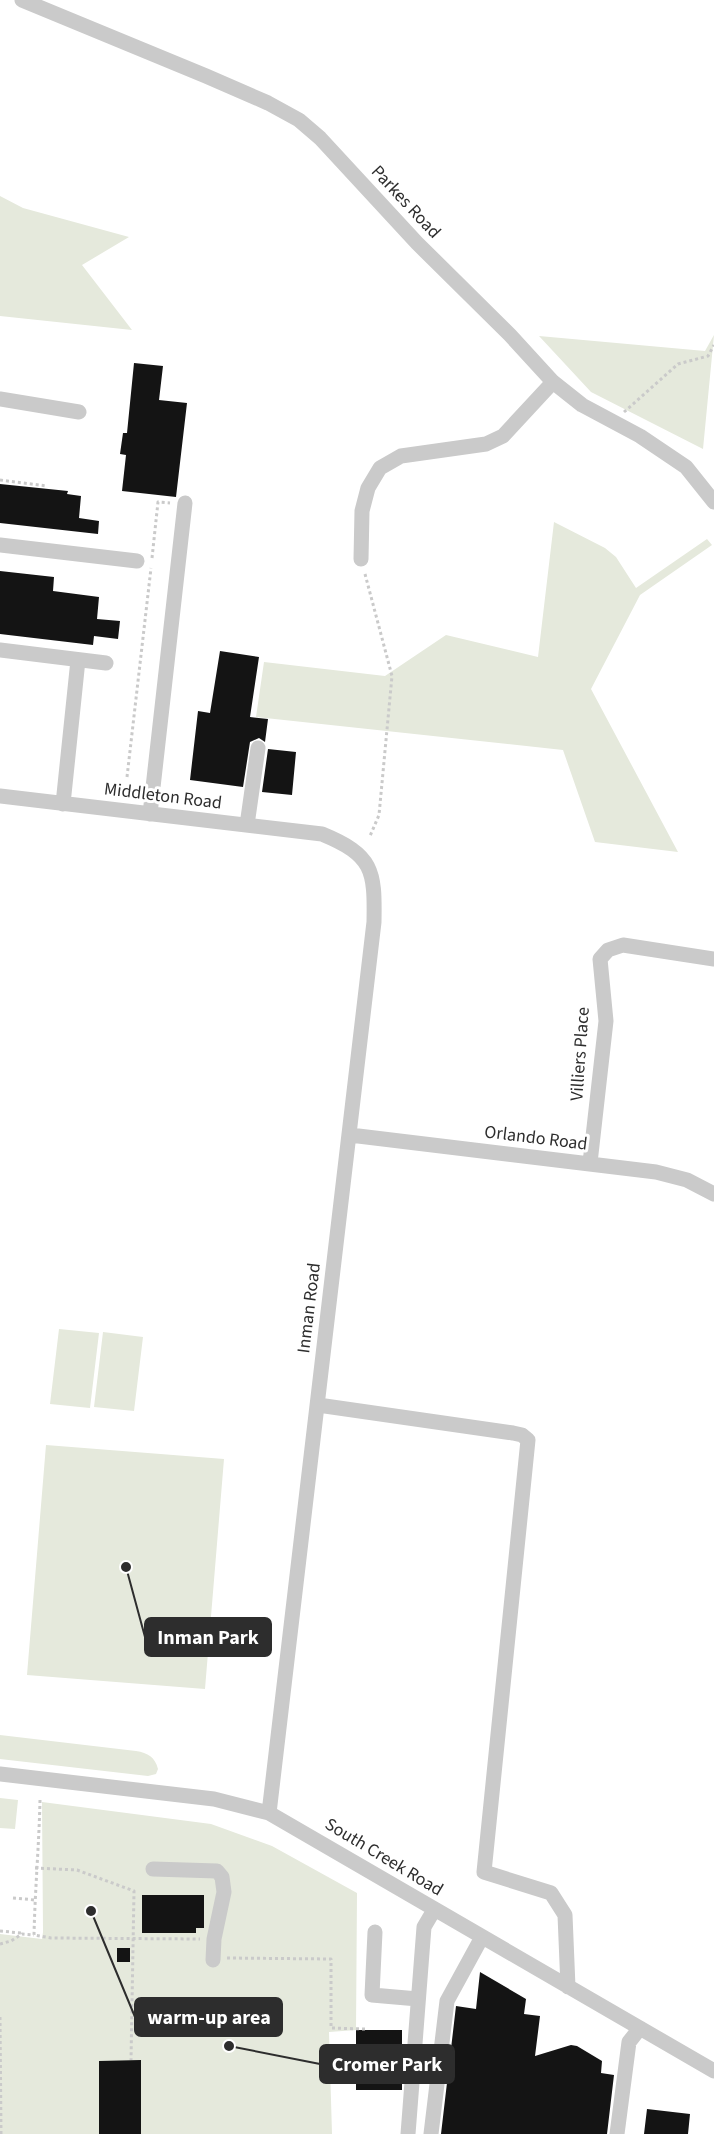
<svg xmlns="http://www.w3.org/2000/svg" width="714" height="2134" font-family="'Source Sans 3',sans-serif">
	<rect width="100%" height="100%" fill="#fff"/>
	<path fill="#e5e9dc" d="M0 196 23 208 129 237 82 265 132 330 0 316Z
		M714 335 703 449 591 392 539 336 705 351Z
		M554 522 605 548 616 557 636 588 707 539 712 545 640 595 591 689 678 852 595 842 563 750 256 717 264 662 385 676 446 635 538 657Z
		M59 1329 99 1333 90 1408 50 1404Z
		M103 1332 143 1337 134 1411 94 1407Z
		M46 1445 224 1459 205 1689 27 1675Z
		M0 1735 136 1751C148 1753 155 1757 158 1769L156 1774 148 1776 0 1759Z
		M0 1798 18 1800 15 1829 0 1828Z
		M42 1802 211 1824 272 1846 357 1893 356 2030 329 2032 332 2134H0V1934L42 1939 43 1932Z"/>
	<path fill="#141414" d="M134 363 163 366 159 400 187 403 176 497 122 491 126 455 120 454 123 433H127Z
		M0 484 68 491 67 494 81 496 79 518 99 521 98 534 0 523Z
		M0 571 54 577 53 591 99 597 97 619 120 621 118 639 94 636 93 645 0 634Z
		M220 651 259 657 250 717 268 719 265 742 259 738 250 742 243 787 190 780 198 711 210 713Z
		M268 749 296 752 292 795 262 792Z
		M142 1895H204V1928H196V1933H142Z
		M117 1948H130V1962H117Z
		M480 1972 526 1999 524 2014 540 2016 535 2056 571 2045 577 2046 602 2061 601 2073 614 2075 607 2134H441L456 2006 476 2009Z
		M356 2030H402V2090H356Z
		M141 2060V2134H99V2061Z
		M647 2109 690 2114 688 2134H644Z"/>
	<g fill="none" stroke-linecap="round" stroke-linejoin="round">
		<path stroke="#cacaca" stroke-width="3" stroke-dasharray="3 3" stroke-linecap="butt" d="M624 412 678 364 708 356 714 345
			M0 480 47 486
			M152 558 158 502 170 503
			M365 574 392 676 379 815 370 836
			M127 777 151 568
			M40 1800C39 1845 35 1890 34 1935L51 1938 200 1939
			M35 1868 77 1870 134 1891 131 2060
			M13 1898 35 1900
			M0 1931 21 1933
			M0 1944 11 1941 22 1934 34 1935
			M227 1958 331 1959V2028L365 2029V2030
			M0 2017 1 2134"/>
		<path stroke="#cacaca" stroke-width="15" d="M22 0 206 76 268 103 299 120 320 138 417 243 510 335 553 382 582 405 640 436 686 467 714 502
			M0 399 79 412
			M0 545 137 561
			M361 559 362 511 368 488 380 468 401 456 486 444 503 436 553 382
			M0 650 106 663
			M0 796 322 834C373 855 375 870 374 922L269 1813
			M63 804 78 660
			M150 814 185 503
			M247 825 258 748
			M350 1135 656 1172 687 1180 714 1194
			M590 1163 606 1021 600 959 608 950 623 945 714 959
			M318 1405 513 1433 522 1435 528 1440 484 1872 551 1893 565 1915 568 1987
			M0 1774 214 1799 269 1813 714 2071
			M153 1869 217 1871 222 1877 224 1892 214 1939 213 1960
			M375 1932 372 1995 418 1999
			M408 2134 424 1927 434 1910
			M431 2134 447 2001 482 1937
			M617 2134 629 2042 640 2028"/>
	</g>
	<g text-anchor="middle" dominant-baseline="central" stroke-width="6" stroke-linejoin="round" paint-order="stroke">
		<g font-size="18" fill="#2d2d2d" stroke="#fff">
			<text transform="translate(406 202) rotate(47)">Parkes Road</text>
			<text transform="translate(163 796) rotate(7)">Middleton Road</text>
			<text transform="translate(580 1054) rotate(-86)">Villiers Place</text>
			<text transform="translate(536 1138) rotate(7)">Orlando Road</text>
			<text transform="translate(309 1308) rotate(-83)">Inman Road</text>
			<text transform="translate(384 1857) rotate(31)">South Creek Road</text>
		</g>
	</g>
	<path fill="none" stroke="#2d2d2d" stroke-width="2" d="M126 1567L145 1637M91 1911L135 2017M229 2046L320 2064"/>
	<g fill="#2d2d2d" stroke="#fff" stroke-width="2">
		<circle cx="126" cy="1567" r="6"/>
		<circle cx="91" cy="1911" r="6"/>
		<circle cx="229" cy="2046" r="6"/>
	</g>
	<g fill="#2d2d2d" stroke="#2d2d2d" stroke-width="2">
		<rect x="145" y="1618" width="126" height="38" rx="6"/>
		<rect x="135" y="1998" width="147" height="38" rx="6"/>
		<rect x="320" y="2045" width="134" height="38" rx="6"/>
	</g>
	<g font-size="20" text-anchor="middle" font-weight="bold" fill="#fff">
		<text x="208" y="1644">Inman Park</text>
		<text x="209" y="2024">warm-up area</text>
		<text x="387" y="2071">Cromer Park</text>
	</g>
</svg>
